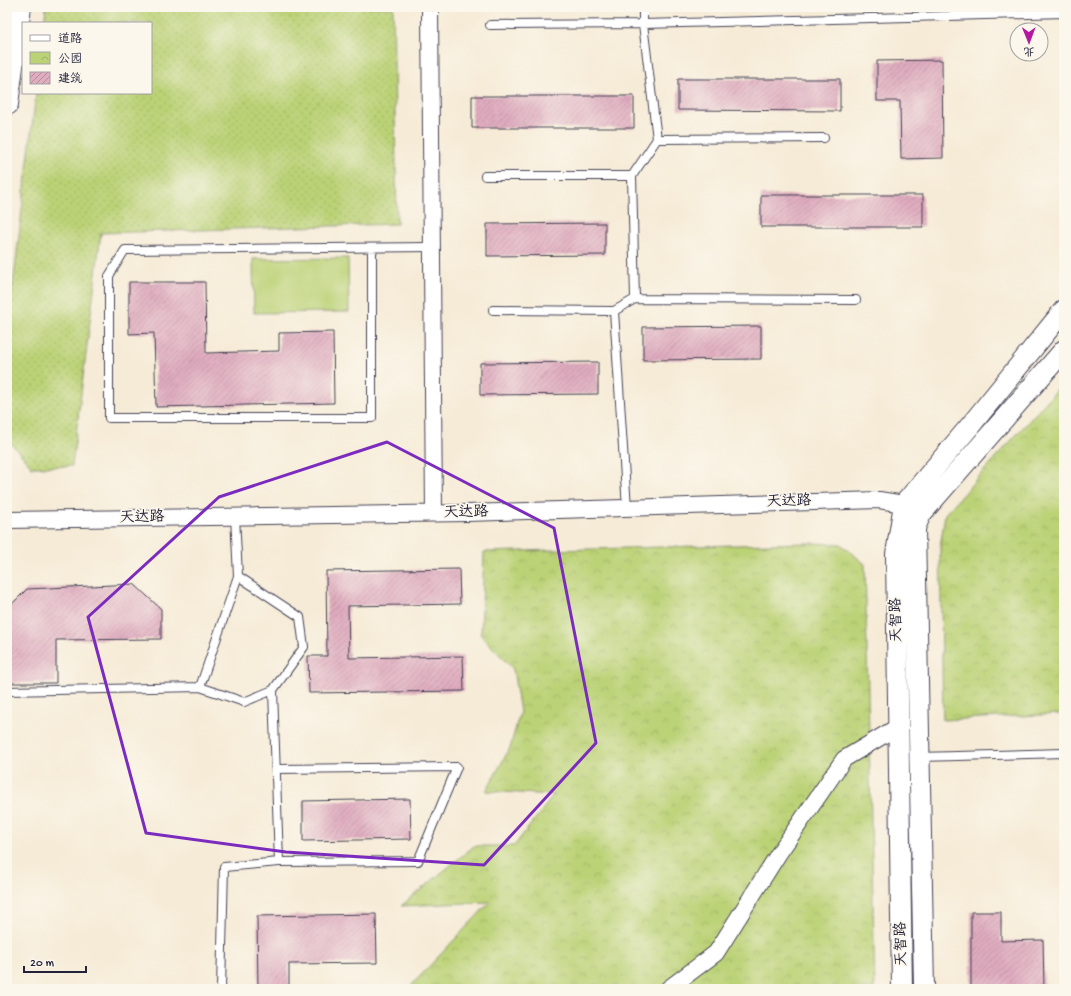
<svg xmlns="http://www.w3.org/2000/svg" width="1071" height="996" font-family="'Gochi Hand','LXGW WenKai TC',sans-serif">
	<defs>
		<pattern id="grass-dots" width="8" height="8" patternUnits="userSpaceOnUse"><rect width="8" height="8" fill="#bbd276"/><path d="M2 2h.1M6 6h.1" fill="none" stroke="#a0b467" stroke-width="1.8" stroke-linecap="round"/></pattern>
		<pattern id="park-crowns" width="20" height="18" patternUnits="userSpaceOnUse"><rect width="20" height="18" fill="#bbd276"/><path d="M2 6a3 3 0 1 1 6 0M12 15a3 3 0 1 1 6 0" fill="none" stroke="#a0b467"/></pattern>
		<pattern id="building-hatch" width="6" height="6" patternUnits="userSpaceOnUse"><rect width="6" height="6" fill="#e0acbf"/><path d="M-1 1l2-2M0 6l6-6M5 7l2-2" fill="none" stroke="#b58c9c"/></pattern>
	</defs>
	<rect width="100%" height="100%" fill="#fbf7ec"/>
	<filter id="ink" filterUnits="userSpaceOnUse"><feTurbulence type="fractalNoise" baseFrequency=".025" numOctaves="2"/><feDisplacementMap in="SourceGraphic" scale="8" xChannelSelector="R" yChannelSelector="G"/><feConvolveMatrix kernelMatrix="1 2 1 2 8 2 1 2 1" color-interpolation-filters="sRGB"/></filter>
	<filter id="wash" filterUnits="userSpaceOnUse"><feTurbulence type="fractalNoise" baseFrequency=".012" numOctaves="4" result="noise"/><feDisplacementMap in="SourceGraphic" scale="16" xChannelSelector="R" yChannelSelector="G"/><feGaussianBlur stdDeviation="0.9" result="paint"/><feColorMatrix in="noise" values="0 0 0 0 0 0 0 0 0 0 0 0 0 0 0 0 0 1.4 0 .05"/><feComposite in="paint" operator="in"/></filter>
	<g filter="url(#wash)">
		<rect width="100%" height="100%" fill="#f6ebd7"/>
		<path fill="url(#grass-dots)" stroke="#6e7a58" d="M46 7H393L397 224 101 233 72 466 32 467 7 439V335L36 93H151V23H44Z"/>
		<path fill="url(#park-crowns)" stroke="#6e7a58" d="M1064 382V708L1060 714 943 720 940 547 945 514Z
			M807 543 841 544 865 564 875 989H408L490 902 401 906 474 846H514L554 795 486 791 510 748 520 712 513 669 481 635 484 552Z"/>
		<path fill="#bbd276" stroke="#6e7a58" d="M348 258 349 312 254 313 253 259Z"/>
		<g id="blocks">
			<path fill="url(#building-hatch)" d="M942 60 943 158 901 159 900 101H877V61Z
				M678 79H840V111L678 110Z
				M472 96H634V128H472Z
				M761 195H923V227H761Z
				M605 223V255L487 256V224Z
				M129 282H205L206 353 279 351V333L333 332 334 403 156 407 154 333 129 334Z
				M761 326V359L643 360V327Z
				M598 362V394L480 395V363Z
				M459 569 460 604 348 606 349 658 463 656 464 691 309 693 308 656H327L326 571Z
				M134 584 161 609V639L56 640V683H10L9 607 27 589Z
				M410 799 411 839 303 841V801Z
				M971 912H1001V941L1043 940 1044 989H971Z
				M376 914 377 963 289 964V989H258L257 916Z"/>
		</g>
	</g>
	<g filter="url(#ink)">
		<use href="#blocks" fill-opacity="0" stroke="#424052" stroke-width="1"/>
		<g fill="none" stroke-linecap="round" stroke-linejoin="round">
			<g stroke="#424052" stroke-width="10">
				<path id="service" d="M490 25 643 24V7
					M657 139 824 138
					M485 176H632
					M372 248V418H109V276L125 250 432 247
					M635 299 856 300
					M493 310 614 311
					M627 508 614 311 635 299 632 176 657 139 643 24 1064 13
					M200 687 244 702 273 690
					M7 691 200 687 238 576 235 516
					M919 757 1064 753
					M276 769 457 767 418 861 279 862
					M221 989 224 867 279 862 273 690 304 647 300 617 238 576"/>
			</g>
			<g stroke="#424052" stroke-width="18">
				<path id="minor" d="M430 7 434 513
					M7 520 467 513 879 500 904 504 914 511
					M668 989 716 953 779 853 844 759 899 726"/>
			</g>
			<g stroke="#424052" stroke-width="22">
				<path id="tertiary" d="M902 989 896 554 904 504 970 426 1064 310
					M924 989 915 528 921 514 1064 350"/>
			</g>
			<g stroke="#424052" stroke-width="24">
				<path id="trunk" d="M7 104 20 7"/>
			</g>
			<use href="#service" stroke="#fff" stroke-width="8"/>
			<use href="#minor" stroke="#fff" stroke-width="16"/>
			<use href="#tertiary" stroke="#fff" stroke-width="20"/>
			<use href="#trunk" stroke="#fff" stroke-width="22"/>
		</g>
	</g>
	<path fill="none" stroke="#7b2cbf" stroke-width="3" stroke-linejoin="round" d="M387 442 554 528 596 743 484 865 286 852 146 833 88 617 219 497Z"/>
	<g text-anchor="middle" dominant-baseline="central" stroke-width="3.5" stroke-linejoin="round" paint-order="stroke">
		<g font-size="15" fill="#22223b" stroke="#fbf7ec">
			<text transform="translate(789 502) rotate(-2)">天达路</text>
			<text transform="translate(466 513) rotate(-1)">天达路</text>
			<text transform="translate(142 518) rotate(-1)">天达路</text>
			<text transform="translate(897 620) rotate(-91)">天智路</text>
			<text transform="translate(902 944) rotate(-91)">天智路</text>
		</g>
	</g>
	<rect width="1071" height="996" fill="none" stroke="#fbf7ec" stroke-width="24"/>
	<rect x="22" y="22" width="130" height="72" fill="#fbf7ec" stroke="#a4a2a5"/>
	<rect x="30" y="35" width="20" height="6" fill="#ffffff" stroke="#a4a2a5"/>
	<text x="58" y="42" font-size="12" fill="#22223b">道路</text>
	<rect x="30" y="52" width="20" height="12" fill="url(#park-crowns)" stroke="#a4a2a5"/>
	<text x="58" y="62" font-size="12" fill="#22223b">公园</text>
	<rect x="30" y="72" width="20" height="12" fill="url(#building-hatch)" stroke="#a4a2a5"/>
	<text x="58" y="82" font-size="12" fill="#22223b">建筑</text>
	<g transform="translate(1029 42) rotate(179)"><circle r="19" fill="#fbf7ec" stroke="#a4a2a5"/>
	<path d="M0-3L7 15L0 10L-7 15Z" fill="#b5179e"/>
	<text y="-6" font-size="11" font-weight="bold" text-anchor="middle" fill="#22223b">北</text>
	</g>
	<path d="M24 966v6h62v-6" fill="none" stroke="#22223b" stroke-width="2"/>
	<text x="30" y="966" font-size="12" fill="#22223b" stroke="#fbf7ec" stroke-width="3" paint-order="stroke">20 m</text>
</svg>
